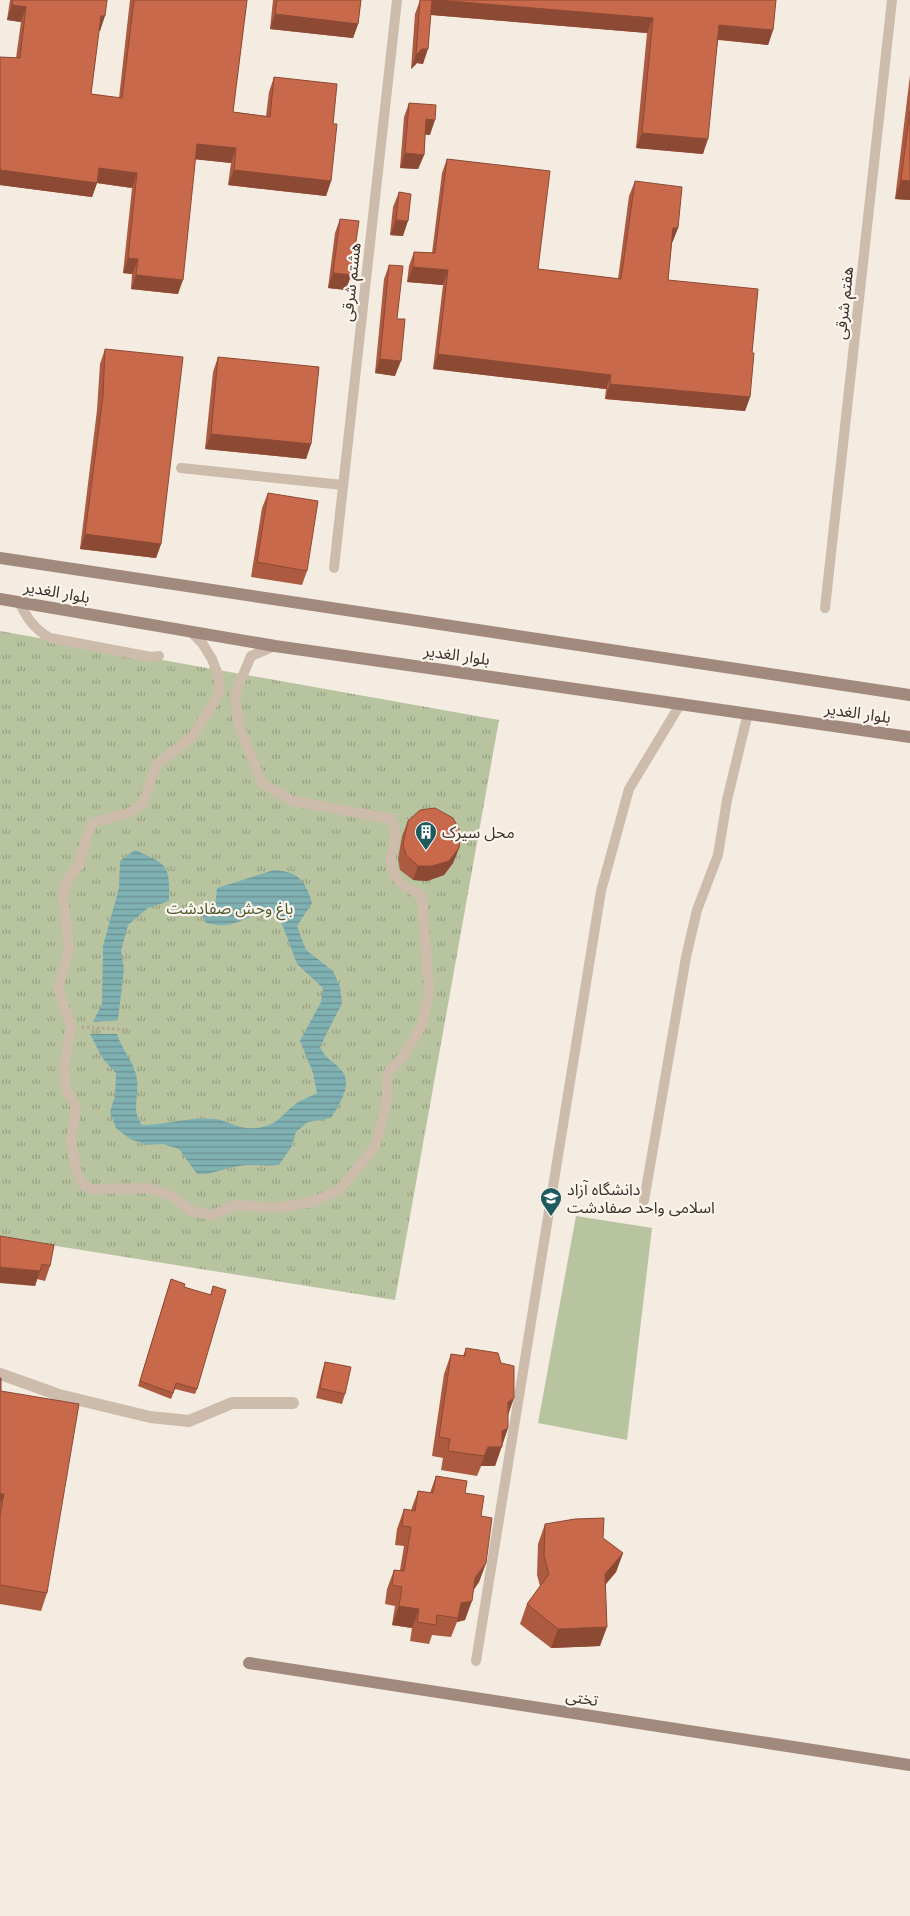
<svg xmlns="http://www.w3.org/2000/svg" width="910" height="1916" font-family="'Space Grotesk','Noto Sans Arabic',sans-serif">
	<defs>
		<pattern id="park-tufts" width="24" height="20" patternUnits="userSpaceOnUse" patternTransform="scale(1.25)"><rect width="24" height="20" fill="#b8c4a0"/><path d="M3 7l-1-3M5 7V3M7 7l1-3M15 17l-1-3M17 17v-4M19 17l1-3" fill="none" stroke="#97a083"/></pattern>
		<pattern id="water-rules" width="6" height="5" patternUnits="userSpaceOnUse" patternTransform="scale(1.25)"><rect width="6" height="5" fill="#7fb0b2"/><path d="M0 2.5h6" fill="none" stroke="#699091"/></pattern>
	</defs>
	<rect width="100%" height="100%" fill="#f4ebe1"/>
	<path fill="#b8c4a0" d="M576 1216 652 1228 627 1440 538 1423Z"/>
	<path fill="url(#park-tufts)" d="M0 631 499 720 395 1300 0 1237Z"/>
	<path fill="url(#water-rules)" d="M135 850C168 865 170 864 169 901L148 908 128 925 121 951 124 969 118 1020 93 1022 102 1004 103 946 119 888 120 861Z
		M274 870C299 872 305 880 312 903L297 926 306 950 333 971 340 987 342 1003 320 1047C326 1060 333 1060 341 1070 354 1083 339 1105 331 1118L308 1122 296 1132 292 1146 279 1165C268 1166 259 1165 248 1165 230 1165 215 1175 197 1174L179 1149 163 1144 147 1145 130 1139 116 1128 110 1112 115 1096 116 1073 103 1059 90 1034H117C122 1051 135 1062 137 1080 139 1099 131 1109 142 1125 167 1125 190 1116 215 1119 233 1121 238 1132 263 1127 277 1124 283 1114 293 1106 300 1100 310 1097 317 1093L313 1073 300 1041 321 1002 323 988 297 964 282 924 275 914C254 910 243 924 225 925 219 926 212 924 206 923L200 912 215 907 217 888Z"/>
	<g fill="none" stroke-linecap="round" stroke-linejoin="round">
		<path stroke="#b9a596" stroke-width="3" stroke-dasharray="2.5 2.5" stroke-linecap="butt" d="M82 1027 128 1030"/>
		<path stroke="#cdbbac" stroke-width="10" d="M181 468 343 485
			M334 568 397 0
			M19 602C27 618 34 629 50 638L151 657 159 656
			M825 608 892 0
			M191 632 202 643 212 659 218 675 220 692 193 736 156 765 143 803 131 812 93 823 86 838 79 865 67 880 63 896 69 948 58 988 71 1027 64 1067 66 1089 76 1107 71 1142 77 1173 82 1183 89 1189 148 1188 172 1196 193 1212 213 1215 235 1205 276 1208 313 1202 339 1190 375 1147 386 1107 388 1073 405 1054 422 1025 429 991 422 897C415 889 404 889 398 880 382 859 398 846 395 830 395 827 393 823 391 819L293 801 262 783 239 726 235 694 251 656 275 646
			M644 1201 686 957 697 910 718 855 727 800 748 713
			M476 1661 601 891 629 789 681 703"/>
		<path stroke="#cdbbac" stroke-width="12" d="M0 1374 59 1395 150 1417 189 1421 232 1403H293"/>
		<path stroke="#a18a7d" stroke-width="12" d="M0 558 910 695
			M0 599 275 646 910 737
			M249 1663 910 1765"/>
	</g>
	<path fill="#ac5a40" d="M10 0H107L100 31H99L91 94 119 98 130 0H247L233 112 266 116 269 92 274 77 333 124 331 181 326 196 228 185 231 163 195 159 178 294 131 289 132 274 123 273 132 188 97 183 92 197 0 185V57L16 58 21 22 7 20Z
		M273 0H361L358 24 353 38 270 29Z
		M420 0H776L773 30 768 45 718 40 703 154 636 148 647 33 431 15 423 64 417 63 411 69 415 14Z
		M910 75V200L895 199Z
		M409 103 430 135 425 134 424 155 418 169 400 168 404 117Z
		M447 159 538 269 618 279 629 196 635 181 678 228 672 243 668 280 752 353 750 397 745 411 605 399 606 389 433 369 443 285 407 282 409 266 414 252 432 253 442 173Z
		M399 192 403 236 390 235 393 207Z
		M340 219 351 275 346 290 328 288 335 233Z
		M389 265 397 319 395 376 375 373 384 279Z
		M105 349 161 544 156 558 80 549 97 410 100 364Z
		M218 357 311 444 306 459 205 449 213 372Z
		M268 493 307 571 302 585 251 577 262 508Z
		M408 821 459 848 453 863 444 875 427 881 413 880 400 870 398 859 402 836Z
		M0 1236 50 1266 45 1281 37 1279 35 1286Z
		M169 1285 184 1287 210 1295 213 1286 197 1389 195 1394 175 1389 171 1399 138 1386Z
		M466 1348 508 1415V1428L495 1466H481L477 1476 441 1470 443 1458 432 1456 444 1374 451 1354 463 1356Z
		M325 1362 345 1394 342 1404 316 1398 322 1372Z
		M0 1378 1 1391 47 1593 41 1611 0 1604Z
		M436 1476 465 1493 481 1516 486 1563 479 1582 474 1589 465 1620 457 1622 451 1637 432 1635 429 1644 410 1641 412 1628 392 1625 395 1606 385 1604 387 1589 394 1570H400L404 1546 395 1545 397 1529 404 1509 411 1510 418 1491 430 1493Z
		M545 1524 603 1538 623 1553 616 1572 606 1584 600 1646 551 1648 520 1624 527 1604 540 1586 537 1575 538 1544Z"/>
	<path fill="#8c4a34" d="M425 0H437L653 18 647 33 420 14Z
		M12 5 26 7 21 22 7 20Z
		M275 14 358 24 353 38 270 29Z
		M101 16H105L100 31 96 30Z
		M719 25 773 30 768 45 714 39Z
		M422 49H428L423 64 417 63 411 69 416 55Z
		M426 119 435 120 430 135 421 134Z
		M642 133 708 139 703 154 636 148Z
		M197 144 236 148 231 163 192 159Z
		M405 153 424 155 418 169 400 168Z
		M99 168 137 173 132 188 97 183 92 197 0 185V170Z
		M234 170 331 181 326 196 228 185Z
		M901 180 910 181V200L895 199Z
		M396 220 408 221 403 236 390 235Z
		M673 228H678L672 243 668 242Z
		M128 258 138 259 132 274 123 273Z
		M413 267 448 270 443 285 407 282Z
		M333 273 351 275 346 290 328 288Z
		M136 275 183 280 178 294 131 289Z
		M438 354 611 375 606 389 433 369Z
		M380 359 401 361 395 376 375 373Z
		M610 384 750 397 745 411 605 399Z
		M211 434 311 444 306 459 205 449Z
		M85 534 161 544 156 558 80 549Z
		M459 848 453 863 444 875 427 881 413 880 418 866Z
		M0 1267 40 1271 35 1286 0 1283Z
		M514 1398 507 1418 508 1402Z
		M508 1428 495 1466H481L477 1476 488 1447 502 1431Z
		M0 1494H4L0 1504Z
		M623 1553 616 1572 598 1593 605 1574Z
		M486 1563 479 1582 468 1598 475 1578Z
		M472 1601 465 1620 457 1622 461 1603Z
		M399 1606 419 1609 412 1628 392 1625Z
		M607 1627 600 1646 551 1648 558 1629Z"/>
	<path fill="#c8694b" stroke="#8c4a34" d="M13 0H107L105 16H101L91 94 122 98 134 0H247L233 112 270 117 274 77 337 84 333 124H337L331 181 234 170 236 148 197 144 183 280 136 275 138 259 128 258 137 173 99 168 97 183 0 170V57L20 58 26 7 12 5Z
		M277 0H361L358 24 275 14Z
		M420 0H432L428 49H422L416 55Z
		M437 0H776L773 30 719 25 708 139 642 133 653 18Z
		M409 103 436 105 435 120 426 119 424 155 405 153Z
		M910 110V181L901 180Z
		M447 159 550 171 538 269 621 279 635 181 682 187 678 228H673L668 280 758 289 752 353H754L750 397 610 384 611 375 438 354 448 270 413 267 414 252 435 253Z
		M399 192 411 194 408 221 396 220Z
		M340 219 359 221 351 275 333 273Z
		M389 265 403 266 397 319H405L401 361 380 359Z
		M105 349 183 357 161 544 85 534 103 396Z
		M218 357 319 367 311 444 211 434Z
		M268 493 318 501 307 571 257 562Z
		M435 808 453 818 461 833 459 848 449 861 432 866H418L406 855 403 845 408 821 420 810Z
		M0 1236 54 1245 50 1266 42 1264 40 1271 0 1267Z
		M171 1279 185 1284 184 1287 211 1295 213 1286 226 1290 197 1389 176 1383 173 1393 140 1381Z
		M466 1348 498 1353 501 1363 514 1366V1398L508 1402V1428L502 1431V1447H488L484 1456 448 1451 450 1439 439 1437 451 1354 465 1356Z
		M325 1362 351 1367 345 1394 320 1388Z
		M0 1378H1V1391L79 1404 47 1593 0 1585V1515L4 1494H0Z
		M436 1476 467 1481 465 1493 484 1496 481 1516 492 1518 486 1563 475 1578 472 1601 461 1603 458 1618 437 1615 436 1625 417 1622 419 1609 399 1606 402 1587 392 1585 394 1570 404 1571 411 1527 402 1526 404 1509 415 1511 418 1491 433 1493Z
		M604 1518 603 1538 623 1553 605 1574 607 1627 558 1629 527 1604 549 1574 544 1556 545 1524 575 1519Z"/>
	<defs>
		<g id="building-pin" transform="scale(1.125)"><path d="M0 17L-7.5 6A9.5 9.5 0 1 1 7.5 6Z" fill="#1f5a5e" stroke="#fbf5ee"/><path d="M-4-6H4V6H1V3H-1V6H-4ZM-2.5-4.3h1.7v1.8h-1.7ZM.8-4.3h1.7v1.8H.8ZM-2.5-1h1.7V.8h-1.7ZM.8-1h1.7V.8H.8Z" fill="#fff"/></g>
		<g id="university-pin" transform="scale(1.125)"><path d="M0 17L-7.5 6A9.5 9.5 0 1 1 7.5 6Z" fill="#1f5a5e" stroke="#fbf5ee"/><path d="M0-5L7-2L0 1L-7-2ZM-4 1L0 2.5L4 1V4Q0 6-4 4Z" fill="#fff"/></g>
	</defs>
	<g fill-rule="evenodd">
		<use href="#building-pin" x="426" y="832"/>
		<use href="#university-pin" x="551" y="1198"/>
	</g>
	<g text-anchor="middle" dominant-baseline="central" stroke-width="4.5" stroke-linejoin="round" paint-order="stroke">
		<g font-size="16" fill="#3b302b" stroke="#fbf5ee">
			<text transform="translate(351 282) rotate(-84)">هشتم شرقی</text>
			<text transform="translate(844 303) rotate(-84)">هفتم شرقی</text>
			<text transform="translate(57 592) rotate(10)">بلوار الغدیر</text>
			<text transform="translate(457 655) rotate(8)">بلوار الغدیر</text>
			<text transform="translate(858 713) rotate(8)">بلوار الغدیر</text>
			<text transform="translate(582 1698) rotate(9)">تختی</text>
		</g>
		<g font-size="16" fill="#3b302b" stroke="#fbf5ee" text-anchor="start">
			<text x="442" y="832">محل سیرک</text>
			<text x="567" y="1189">دانشگاه آزاد<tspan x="567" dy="18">اسلامی واحد صفادشت</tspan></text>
		</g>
		<g font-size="16" fill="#4a5a2e" stroke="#fbf5ee">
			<text x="230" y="908">باغ وحش صفادشت</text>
		</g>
	</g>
</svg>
